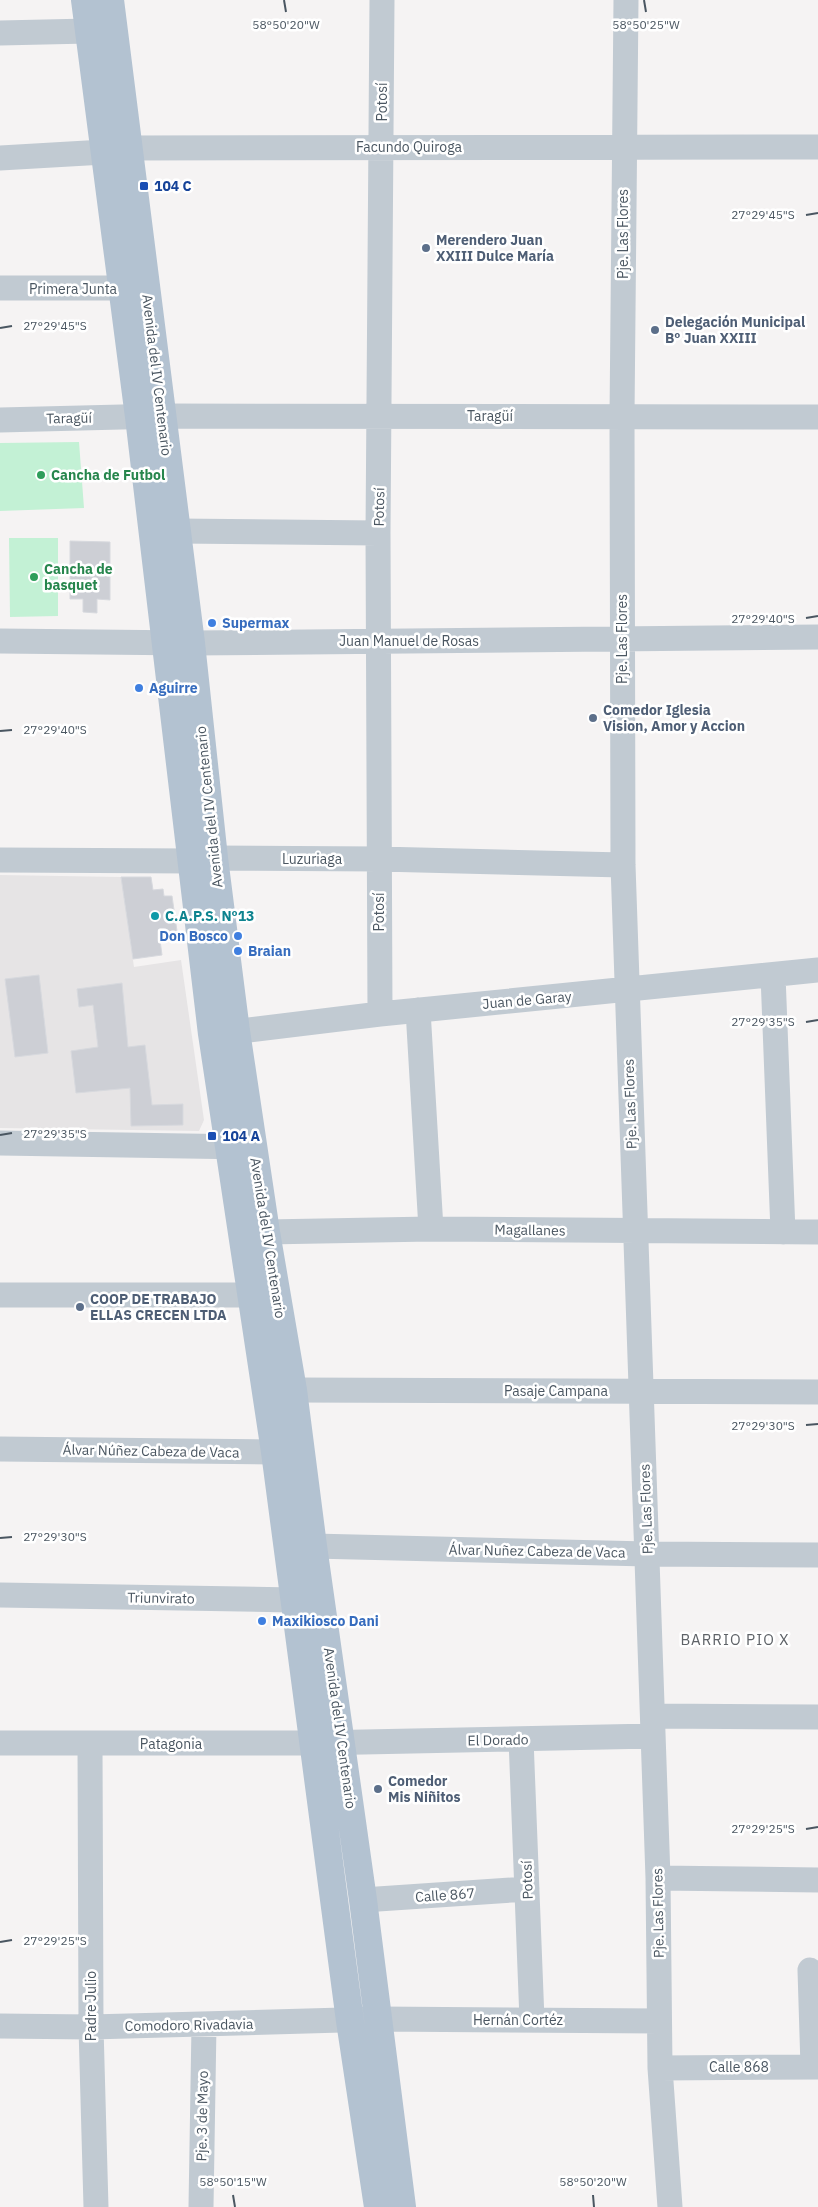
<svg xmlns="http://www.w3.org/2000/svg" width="818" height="2207" font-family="'IBM Plex Sans',sans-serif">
	<rect width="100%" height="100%" fill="#f5f3f3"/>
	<path fill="#e6e4e5" d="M0 875 121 877 134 967 181 960 204 1120 199 1131 0 1128Z"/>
	<path fill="#c3f1d5" d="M79 442 84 508 0 511V443Z
		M9 538H58V616L10 617Z"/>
	<path fill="#cdcfd5" stroke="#d7d9de" d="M70 541 110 542V600L97 599V613L83 612V599H70Z
		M121 877H151L153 890 163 889 164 896H172L177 931 159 933 162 955 133 959Z
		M39 975 48 1053 15 1057 5 979Z
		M122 983 128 1047 145 1045 152 1105 183 1104V1125L131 1126 130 1088 76 1093 71 1051 98 1047 93 1005 79 1007 77 989Z"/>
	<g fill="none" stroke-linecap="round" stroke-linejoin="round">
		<path stroke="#c1cad2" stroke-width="25" d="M626 0 622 417 623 865 658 1878 660 2068 670 2207
			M0 33 89 31 110 29
			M0 158 104 152 129 148 818 147
			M0 288H141
			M0 420 162 416 818 417
			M177 531 378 533
			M0 641 191 643 818 637
			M0 860 192 861 214 858 379 859 623 865
			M773 975 783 1232
			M418 1010 431 1229
			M380 1014 378 533 382 0
			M216 1034 380 1014 818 970
			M0 1143 248 1147
			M246 1236 266 1232 431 1229 818 1232
			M0 1295H251L271 1291
			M293 1390 818 1392
			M0 1449 275 1452 294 1446
			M295 1555 313 1546 648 1554 818 1555
			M0 1595 295 1600 313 1596
			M653 1716 818 1717
			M521 1739 532 2020
			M0 1743H315L653 1736
			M90 1744 91 2027 96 2207
			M658 1878 818 1880
			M363 1900 527 1889
			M810 1970 813 2067
			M0 2026 91 2027 378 2019 659 2021
			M660 2068 818 2067
			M201 2207 204 2025"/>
		<path stroke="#b3c2d1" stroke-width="28" d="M85 0 139 417 212 1034 275 1452 350 2021 378 2207
			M110 0 191 643 214 858 236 1031 266 1232 293 1390 313 1546 363 1900 402 2207"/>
	</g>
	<path fill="none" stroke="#4a5661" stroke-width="2" d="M284 0 286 12M644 0 646 12M806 215 818 213M0 328 12 326M806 618 818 616M0 731 12 730M806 1022 818 1020M0 1135 12 1133M806 1425 818 1424M0 1538 12 1537M806 1829 818 1827M0 1942 12 1940M233 2195 235 2207M593 2195 594 2207"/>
	<g fill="#1a4fb4" stroke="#fff" stroke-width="2">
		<rect x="139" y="181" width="10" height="10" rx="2.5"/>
		<rect x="207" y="1131" width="10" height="10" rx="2.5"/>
	</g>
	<g fill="#5c6f8a" stroke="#fff" stroke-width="2">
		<circle cx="426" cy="248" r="5"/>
		<circle cx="655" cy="330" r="5"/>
		<circle cx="593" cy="718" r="5"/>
		<circle cx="80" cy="1307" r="5"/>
		<circle cx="378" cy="1789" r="5"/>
	</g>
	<g fill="#2e9e5b" stroke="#fff" stroke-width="2">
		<circle cx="41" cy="475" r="5"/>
		<circle cx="34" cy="577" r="5"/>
	</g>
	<g fill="#3f7fe0" stroke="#fff" stroke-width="2">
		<circle cx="212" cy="623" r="5"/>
		<circle cx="139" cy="688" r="5"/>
		<circle cx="238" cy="936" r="5"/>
		<circle cx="238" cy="951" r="5"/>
		<circle cx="262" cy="1621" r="5"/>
	</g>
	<circle fill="#0f9aa8" stroke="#fff" stroke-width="2" cx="155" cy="916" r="5"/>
	<g text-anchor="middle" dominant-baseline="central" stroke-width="5" stroke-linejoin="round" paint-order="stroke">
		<g font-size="14" fill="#4a5661" stroke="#fff">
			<text transform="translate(382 102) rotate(-90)">Potosí</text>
			<text x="409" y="147">Facundo Quiroga</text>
			<text transform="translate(623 234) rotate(-90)">Pje. Las Flores</text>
			<text x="73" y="289">Primera Junta</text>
			<text transform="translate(157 375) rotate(83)">Avenida del IV Centenario</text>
			<text x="490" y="416">Taragüí</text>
			<text transform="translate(69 418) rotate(-1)">Taragüí</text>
			<text transform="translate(379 507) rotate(-89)">Potosí</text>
			<text transform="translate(622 639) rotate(-90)">Pje. Las Flores</text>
			<text x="409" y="641">Juan Manuel de Rosas</text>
			<text transform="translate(209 807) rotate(-96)">Avenida del IV Centenario</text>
			<text x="312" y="859">Luzuriaga</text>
			<text transform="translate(379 912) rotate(-90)">Potosí</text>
			<text transform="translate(527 1000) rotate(-5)">Juan de Garay</text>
			<text transform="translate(630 1104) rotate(-92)">Pje. Las Flores</text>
			<text transform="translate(530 1230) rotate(1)">Magallanes</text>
			<text transform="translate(268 1238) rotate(81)">Avenida del IV Centenario</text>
			<text x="556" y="1391">Pasaje Campana</text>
			<text transform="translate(151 1451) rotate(1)">Álvar Núñez Cabeza de Vaca</text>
			<text transform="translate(646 1509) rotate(-92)">Pje. Las Flores</text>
			<text transform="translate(537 1551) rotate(1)">Álvar Nuñez Cabeza de Vaca</text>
			<text transform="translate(161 1598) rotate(1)">Triunvirato</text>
			<text transform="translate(340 1728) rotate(82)">Avenida del IV Centenario</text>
			<text transform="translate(498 1740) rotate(-1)">El Dorado</text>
			<text x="171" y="1744">Patagonia</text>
			<text transform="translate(527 1880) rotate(-92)">Potosí</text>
			<text transform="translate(445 1895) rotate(-4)">Calle 867</text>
			<text transform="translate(658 1913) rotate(-91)">Pje. Las Flores</text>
			<text transform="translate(91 2006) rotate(-90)">Padre Julio</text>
			<text x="518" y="2020">Hernán Cortéz</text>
			<text transform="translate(189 2025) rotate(-1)">Comodoro Rivadavia</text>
			<text x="739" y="2067">Calle 868</text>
			<text transform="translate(202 2116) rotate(-89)">Pje. 3 de Mayo</text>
		</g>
		<g font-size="14" font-weight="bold" fill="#164399" stroke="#fff" text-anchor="start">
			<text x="154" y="186">104 C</text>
			<text x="222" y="1136">104 A</text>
		</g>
		<g font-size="14" font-weight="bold" fill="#4e5e75" stroke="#fff" text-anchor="start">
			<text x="436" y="240">Merendero Juan<tspan x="436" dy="16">XXIII Dulce María</tspan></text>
			<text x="665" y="322">Delegación Municipal<tspan x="665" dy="16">Bº Juan XXIII</tspan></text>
			<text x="603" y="710">Comedor Iglesia<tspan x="603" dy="16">Vision, Amor y Accion</tspan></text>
			<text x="90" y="1299">COOP DE TRABAJO<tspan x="90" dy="16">ELLAS CRECEN LTDA</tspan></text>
			<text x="388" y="1781">Comedor<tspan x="388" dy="16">Mis Niñitos</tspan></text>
		</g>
		<g font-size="14" font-weight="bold" fill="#27864d" stroke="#fff" text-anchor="start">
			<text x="51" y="475">Cancha de Futbol</text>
			<text x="44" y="569">Cancha de<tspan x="44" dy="16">basquet</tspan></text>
		</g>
		<g font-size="14" font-weight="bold" fill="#366cbe" stroke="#fff" text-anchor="start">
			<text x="222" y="623">Supermax</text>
			<text x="149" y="688">Aguirre</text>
			<text x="228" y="936" text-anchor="end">Don Bosco</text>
			<text x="248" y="951">Braian</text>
			<text x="272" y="1621">Maxikiosco Dani</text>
		</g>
		<g font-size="14" font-weight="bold" fill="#0d838f" stroke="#fff" text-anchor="start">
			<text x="165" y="916">C.A.P.S. Nº13</text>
		</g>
		<g font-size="15" letter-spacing="1" fill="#5f6368" stroke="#fff">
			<text x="735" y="1639">BARRIO PIO X</text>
		</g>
	</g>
	<g font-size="12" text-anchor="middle" fill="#4a5661" stroke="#fff" stroke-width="5" stroke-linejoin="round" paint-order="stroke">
		<text x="286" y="29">58°50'20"W</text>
		<text x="646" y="29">58°50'25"W</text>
		<text x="763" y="219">27°29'45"S</text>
		<text x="55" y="330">27°29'45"S</text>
		<text x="763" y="623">27°29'40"S</text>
		<text x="55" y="734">27°29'40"S</text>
		<text x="763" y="1026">27°29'35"S</text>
		<text x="55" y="1138">27°29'35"S</text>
		<text x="763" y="1430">27°29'30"S</text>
		<text x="55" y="1541">27°29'30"S</text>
		<text x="763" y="1833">27°29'25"S</text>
		<text x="55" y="1945">27°29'25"S</text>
		<text x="233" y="2186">58°50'15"W</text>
		<text x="593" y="2186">58°50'20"W</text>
	</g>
</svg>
